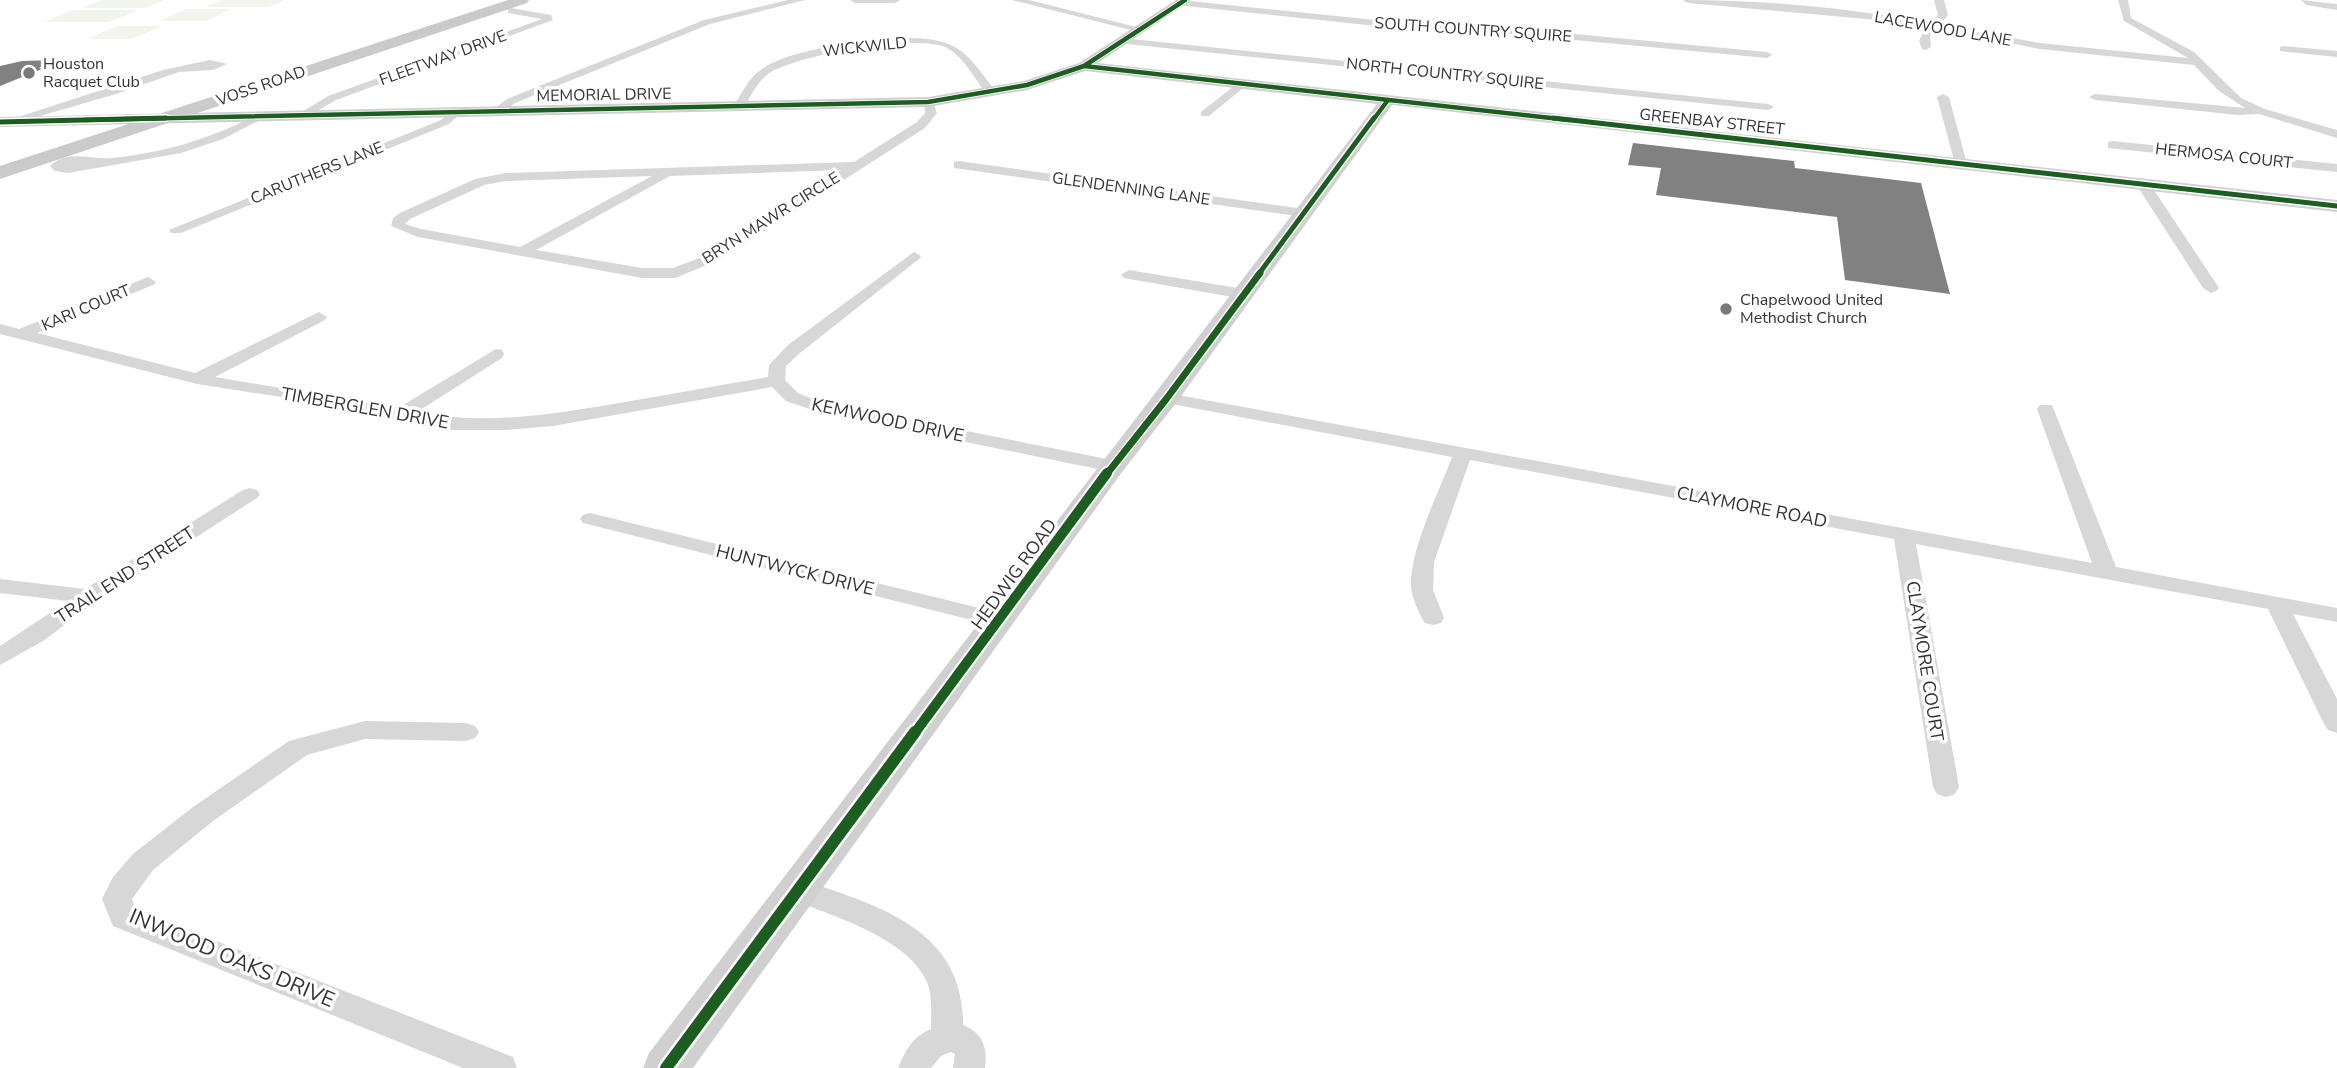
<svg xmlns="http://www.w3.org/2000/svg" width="2337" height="1068" font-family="'Nunito Sans',sans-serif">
	<rect width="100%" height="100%" fill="#fff"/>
	<path fill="#f1f5ed" d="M102 0H164L145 8H82Z
		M222 0H284L269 7H206Z
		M186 9H231L206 21H159Z
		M74 10H138L109 22H43Z
		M118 26H162L131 39H87Z"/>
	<path fill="#818181" d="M55 60 39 68 42 69 0 86V66L22 61Z
		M1633 143 1794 161 1795 168 1921 183 1950 294 1845 280 1837 217 1656 195 1661 168 1628 165Z"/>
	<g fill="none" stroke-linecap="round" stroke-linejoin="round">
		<path fill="#d7d7d7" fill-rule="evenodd" d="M788 0H805L710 24 515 103 500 114 490 112 507 99 704 20Z
			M850 0H900L895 3H855Z
			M1012 0H1029L1144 29 1139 32Z
			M1180 0 1424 25 1511 28 1767 52 1772 55 1767 58 1511 34 1424 31 1177 5 1175 3Z
			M1683 0C1765 0 1850 8 1931 23L1938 15 1934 0H1944L1948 15 1940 25 2040 43 2188 58 2124 21 2118 0H2128L2131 18 2194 52 2241 98 2265 109 2337 130V138L2259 114 2238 115 2095 100 2089 97 2095 94 2245 108 2219 91 2194 65 2040 49 1935 29 1930 36 1931 47 1926 50 1922 49 1919 41 1925 28 1888 21 1688 3Z
			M2301 0 2337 4V10L2306 5Z
			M511 8 551 15 553 20 336 100 307 117 297 115 328 96 542 19 508 13V9Z
			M911 38C961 39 968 55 997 93L987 95C976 81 963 55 945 47 914 34 795 55 768 74 756 83 750 98 743 109L733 107C741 95 747 81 758 72 787 47 873 40 911 38Z
			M1121 38 1768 104 1774 107 1768 110 1117 43V39Z
			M2284 46 2337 51V57L2280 51V47Z
			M210 60 227 64 213 70 179 72 116 94 16 123 6 121 163 70Z
			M1239 82 1248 84 1209 116H1201V112Z
			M1943 94 1949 97 1967 164 1965 167 1961 168 1955 164 1937 97Z
			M924 100H932L937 113 925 128 717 261 675 278H642L418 237 391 226 393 218 400 213 475 179 506 173 854 162 917 122 925 113ZM841 170 707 255 673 268H642L536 250 670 176ZM652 176 520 247 421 229 405 224 410 219 484 185 506 181Z
			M451 111 461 113 449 124 181 233H171L169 230 441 120Z
			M256 115 266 117 223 139 181 153 68 173 55 171 50 166C67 149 91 160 111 158 163 153 210 139 256 115Z
			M2112 141 2337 164V172L2108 148V142Z
			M959 161 1304 209 1311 213 1304 217 954 168V162Z
			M2143 180 2148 181 2219 288 2216 291 2211 293 2203 288 2136 184Z
			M914 252 921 256 919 259 800 353 786 366 785 380 798 393 820 402 1112 460 1122 466 1119 470 1112 472 815 411 786 401 772 387 553 426 506 430H449L332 405 197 384 0 334V324L19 329 148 277 156 282 153 285 37 333 195 373 319 312 327 317 325 320 215 377 398 408 496 349 502 350 504 354 502 358 417 412C487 426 555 414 625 402 672 394 720 385 768 377L769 365 788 345Z
			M1129 270 1244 289 1252 294 1244 299 1124 278 1121 275Z
			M1167 393 2092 563 2037 409 2040 405H2052L2116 567 2337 608V622L2293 614 2337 699V733L2328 730 2324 724 2268 609 1916 544 1959 787 1955 794 1946 797 1937 794 1933 787 1894 539 1470 460 1434 562 1433 590 1444 618 1441 623 1433 625 1425 623C1419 614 1412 598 1411 587 1409 551 1439 492 1452 457L1161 402 1158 398Z
			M250 488 257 490 260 494 257 498 97 601 43 641 0 665V646L68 601 0 593V579L85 589 243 490Z
			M590 513 1000 613 1008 615 1011 620 1008 625 1000 627 583 523 580 519 583 515Z
			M365 721 466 723 475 726 479 732 475 738 466 741 365 739 307 755 213 821 153 870 132 899 135 909 513 1057 517 1068H463L113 926 102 899 113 877 133 854 193 807 289 741Z
			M797 878C875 905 964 927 963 1025 983 1033 988 1048 985 1068H953L955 1054 951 1052 941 1056 931 1068H898C906 1050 912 1037 931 1029 931 1012 933 995 926 980 906 937 828 914 787 898L783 890 787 882Z"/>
		<path fill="#d0d0d0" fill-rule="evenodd" d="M1176 0H1191L1098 63 2337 200V212L1392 105 1176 403 1122 472 693 1068H643L649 1053 1377 104 1085 71 1027 90 928 107 0 127V117L928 97 1024 81 1079 63Z"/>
		<path fill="#cacaca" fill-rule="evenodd" d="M508 0H529L527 3 0 179V166Z"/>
		<g stroke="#fff" stroke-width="6">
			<path id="cycleway-far4" d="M1084 66 1569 120
				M84 120 928 102 1027 85 1084 66 1185 0
				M1373 120 1388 100"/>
		</g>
		<g stroke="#fff" stroke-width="8">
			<path id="cycleway-far3" d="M1553 118 2337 206
				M0 122 166 118
				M1258 275 1374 118"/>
		</g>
		<g stroke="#fff" stroke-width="10">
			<path id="cycleway-far2" d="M1106 475 1167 398 1260 273"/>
		</g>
		<g stroke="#fff" stroke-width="14">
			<path id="cycleway-far1" d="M914 734 1107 473"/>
		</g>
		<g stroke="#fff" stroke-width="17">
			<path id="cycleway" d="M666 1068 915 732"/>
		</g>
		<use href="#cycleway-far4" stroke="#1b5e20" stroke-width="4.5"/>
		<use href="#cycleway-far3" stroke="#1b5e20" stroke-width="5"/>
		<use href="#cycleway-far2" stroke="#1b5e20" stroke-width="7"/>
		<use href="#cycleway-far1" stroke="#1b5e20" stroke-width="10"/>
		<use href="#cycleway" stroke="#1b5e20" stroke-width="12"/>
	</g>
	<g fill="#7a7a7a" stroke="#fff" stroke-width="2.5">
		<circle cx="29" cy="73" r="7"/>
		<circle cx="1726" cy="309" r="7"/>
	</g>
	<g text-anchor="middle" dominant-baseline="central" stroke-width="7" stroke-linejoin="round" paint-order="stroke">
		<g font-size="16" fill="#333" stroke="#fff">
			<text transform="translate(1943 29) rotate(10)">LACEWOOD LANE</text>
			<text transform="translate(1473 30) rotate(4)">SOUTH COUNTRY SQUIRE</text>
			<text transform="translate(865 47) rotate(-6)">WICKWILD</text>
			<text transform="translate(443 58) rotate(-20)">FLEETWAY DRIVE</text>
			<text transform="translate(1445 74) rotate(6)">NORTH COUNTRY SQUIRE</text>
			<text transform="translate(261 86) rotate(-19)">VOSS ROAD</text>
			<text transform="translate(604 95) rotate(-1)">MEMORIAL DRIVE</text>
			<text transform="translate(1712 122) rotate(6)">GREENBAY STREET</text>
			<text transform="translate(2224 156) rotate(6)">HERMOSA COURT</text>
			<text transform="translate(317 173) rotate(-22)">CARUTHERS LANE</text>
			<text transform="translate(1131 189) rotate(8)">GLENDENNING LANE</text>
			<text transform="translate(771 218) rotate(-32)">BRYN MAWR CIRCLE</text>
			<text transform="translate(86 308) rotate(-23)">KARI COURT</text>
		</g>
		<g font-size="16" fill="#333" stroke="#fff" text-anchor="start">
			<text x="43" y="64">Houston<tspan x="43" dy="18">Racquet Club</tspan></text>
			<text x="1740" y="300">Chapelwood United<tspan x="1740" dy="18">Methodist Church</tspan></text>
		</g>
		<g font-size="18" fill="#333" stroke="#fff">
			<text transform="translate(365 408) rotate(10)">TIMBERGLEN DRIVE</text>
			<text transform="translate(888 420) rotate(12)">KEMWOOD DRIVE</text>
			<text transform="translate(1752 507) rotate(11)">CLAYMORE ROAD</text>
			<text transform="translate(795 570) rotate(14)">HUNTWYCK DRIVE</text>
			<text transform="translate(1014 574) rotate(-54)">HEDWIG ROAD</text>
			<text transform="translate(125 575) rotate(-33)">TRAIL END STREET</text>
			<text transform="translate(1925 661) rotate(81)">CLAYMORE COURT</text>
		</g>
		<g font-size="21" fill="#333" stroke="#fff">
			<text transform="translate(232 958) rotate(23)">INWOOD OAKS DRIVE</text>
		</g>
	</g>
</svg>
